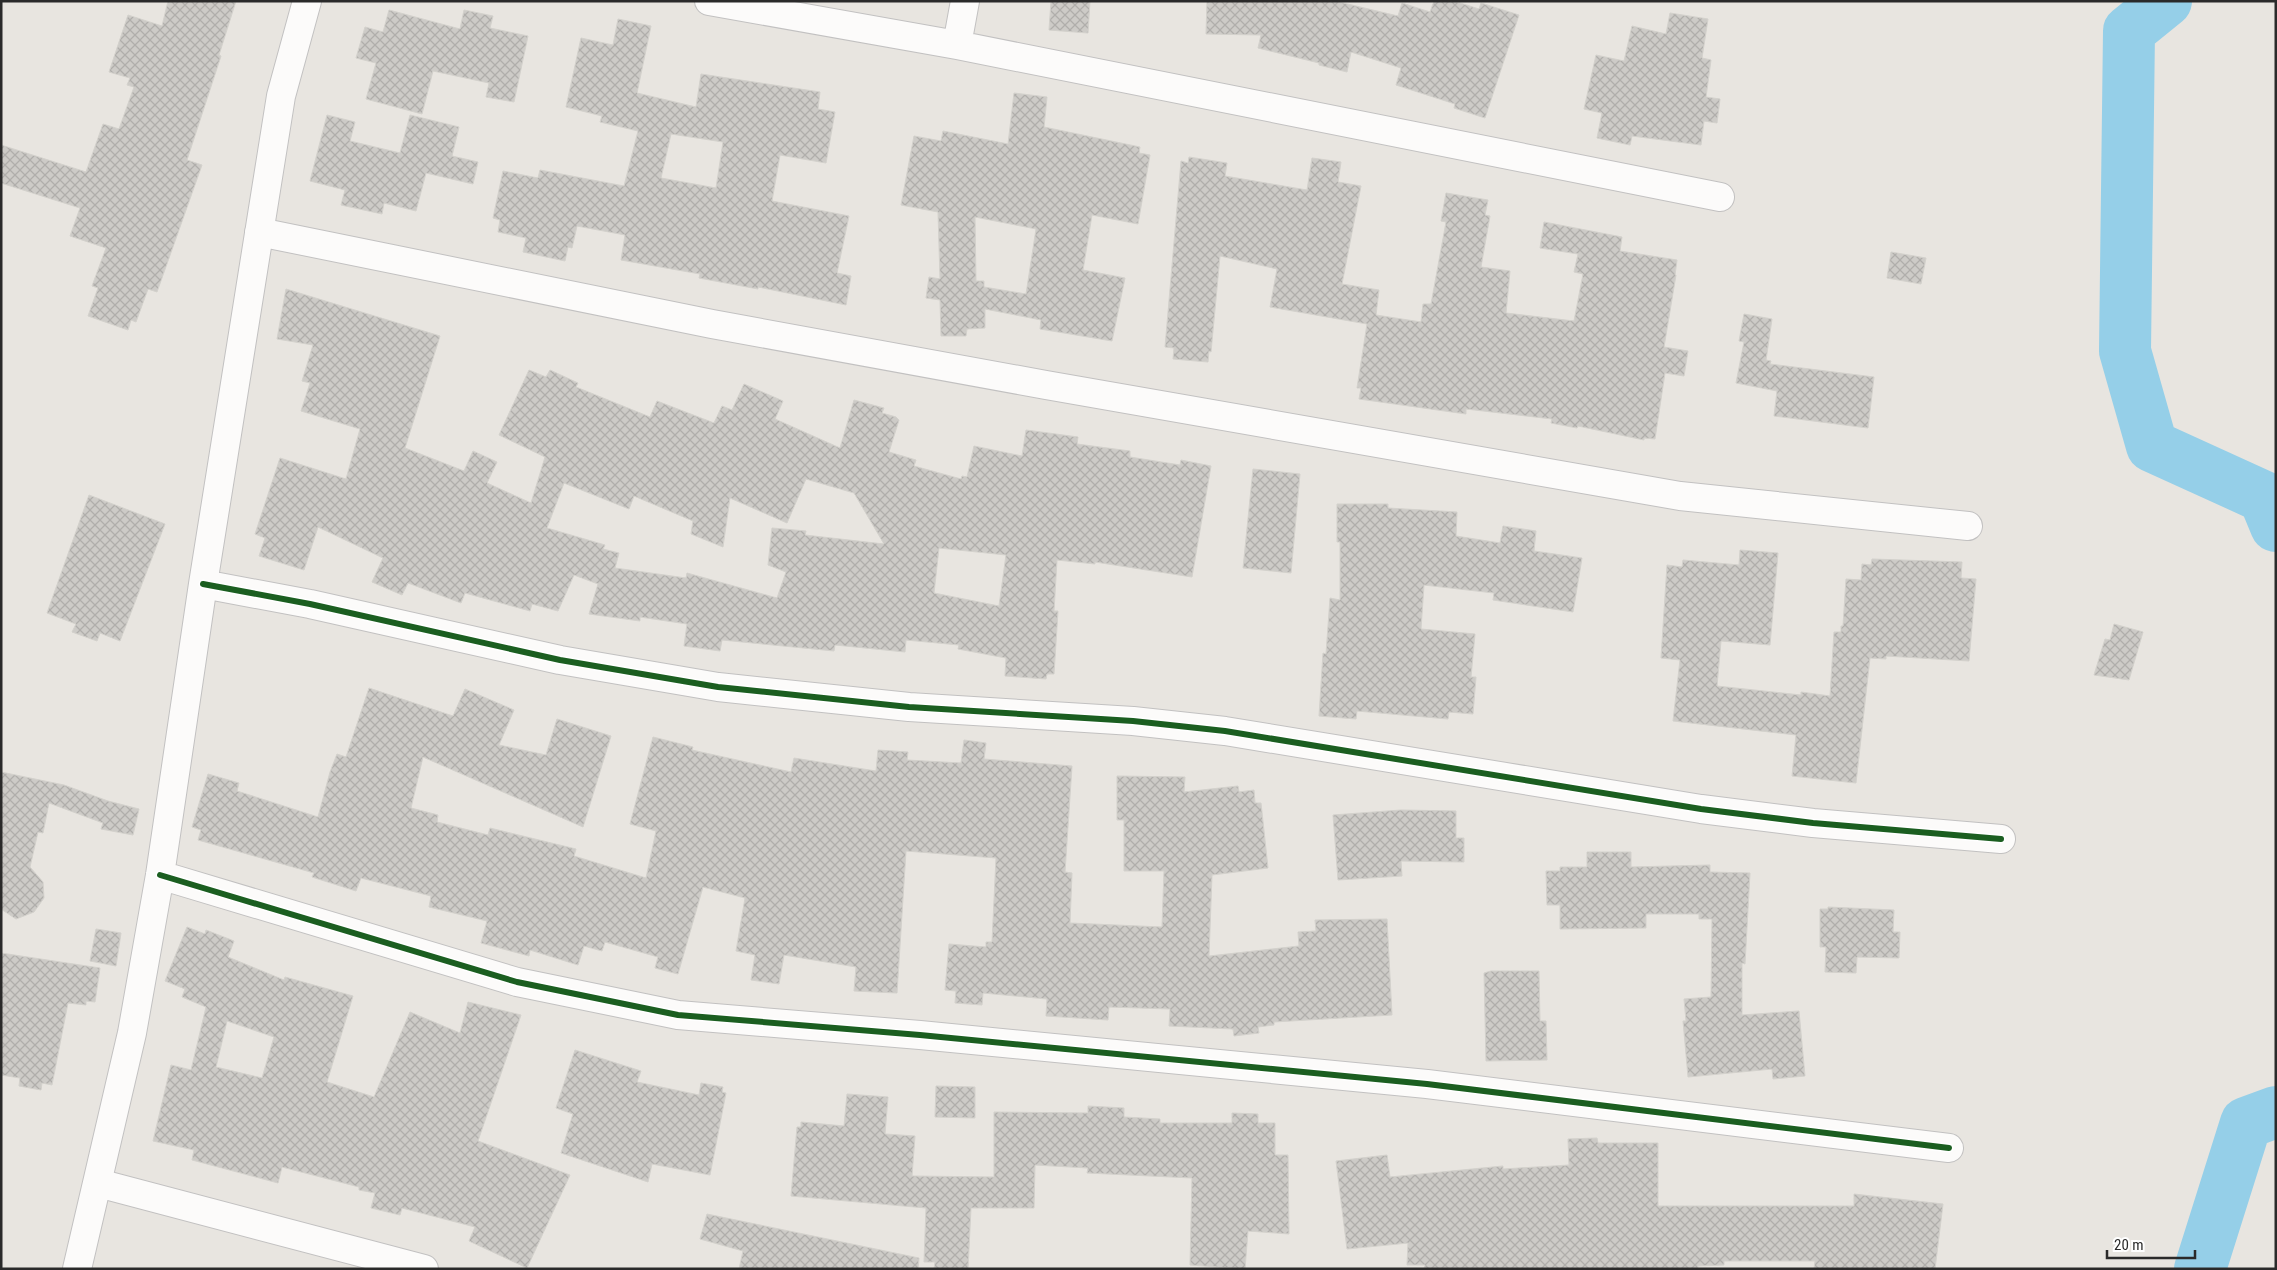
<svg xmlns="http://www.w3.org/2000/svg" width="2277" height="1270" font-family="'Roboto Condensed',sans-serif">
	<defs>
		<pattern id="building-cross-hatch" width="8" height="8" patternUnits="userSpaceOnUse" patternTransform="scale(1.25)"><rect width="8" height="8" fill="#cdcbc7"/><path d="M0 0l8 8M0 8l8-8" fill="none" stroke="#b0aeab"/></pattern>
	</defs>
	<rect width="100%" height="100%" fill="#e8e5e0"/>
	<g fill="none" stroke-linecap="round" stroke-linejoin="round">
		<path stroke="#95cfe8" stroke-width="52" d="M2166 1 2129 31 2125 351 2152 446 2264 497 2276 526
			M2200 1269 2246 1123 2276 1112"/>
	</g>
	<path fill="url(#building-cross-hatch)" stroke="#d3d1cc" fill-rule="evenodd" d="M168 1H236L219 55 221 56 187 160 202 165 157 292 148 289 136 322 131 320 128 330 88 316 98 288 92 286 106 248 70 236 80 208 1 183V145L86 172 103 124 119 129 134 87 127 85 130 78 109 72 128 15 162 26Z
		M1051 1H1090L1088 33 1049 30Z
		M1207 1H1335L1398 16 1402 3 1430 12 1434 1H1454L1479 9 1481 3 1519 15 1485 118 1454 108 1455 104 1396 85 1401 68 1351 52 1347 72 1319 65V63L1258 48 1261 35 1206 34Z
		M389 10 460 29 464 10 493 16 490 28 528 36 514 102 486 97 489 83 433 71 422 114 366 99 376 63 356 58 365 27 383 32Z
		M1670 13 1708 19 1702 58 1711 60 1706 97 1720 99 1717 123 1704 121 1701 145 1632 136 1630 145 1597 138 1602 113 1584 109 1596 55 1624 61 1632 26 1666 34Z
		M618 19 651 26 637 93 696 107 701 74 820 92 818 109 835 112 826 163 780 155 772 201 849 216 837 273 851 276 846 305 758 287V289L699 278 700 274 621 260 625 235 577 226 572 248 568 247 565 261 523 252 526 238 498 232 500 220 493 218 503 171 538 178 540 170 624 186 638 131 600 122 602 116 566 107 581 38 613 45ZM671 134 723 142 716 188 661 178Z
		M1014 93 1047 97 1044 127 1140 147 1139 153 1150 155 1138 224 1092 215 1083 270 1125 278 1112 341 1040 329 1041 320 985 309V328L967 329 966 336H941L940 300 926 298 929 277 940 279 938 212 901 205 914 136 941 141 943 131 1008 144ZM975 217 1036 229 1026 294 984 287V281H976Z
		M327 115 355 122 350 141 400 153 410 115 459 127 452 156 478 162 473 184 426 173 416 211 384 203 382 214 341 205 345 190 310 181Z
		M1189 157 1227 163 1225 176 1307 190 1312 158 1341 162 1338 182 1361 186 1342 284 1379 290 1376 315 1421 322 1423 304H1431L1446 222 1441 221 1446 193 1488 200 1485 215 1490 216 1481 267 1510 271 1506 313 1574 321 1583 274 1574 272 1578 254 1540 248 1544 222 1622 237 1620 251 1677 260 1675 275H1676L1664 347 1688 351 1684 376 1665 373 1655 439 1644 438V440L1578 426 1577 428 1551 423 1552 419 1466 409V414L1359 399 1361 388H1357L1367 324 1270 307 1277 269 1220 256 1211 352 1209 351 1208 362 1173 359 1174 348 1165 347 1181 161 1188 163Z
		M1891 252 1926 258 1921 284 1887 278Z
		M286 289 440 336 405 448 464 471 473 451 497 462 487 483 531 503 545 457 499 435 529 370 546 377 550 370 578 383 576 387 650 417 657 401 714 423 722 406 732 410 744 384 783 401 775 419 840 448 854 400 884 408 882 413 896 417 899 420 889 452 916 460 914 466 961 479 962 476 967 477 974 446 1022 456 1026 430 1078 437 1077 444 1130 451V457L1180 465 1181 460 1211 466 1192 577 1095 562V564L1057 560 1054 611H1058L1054 674H1047L1046 679 1005 676 1006 658 958 649 959 645 906 640 905 652 835 645 834 651 722 640 720 651 684 646 687 624 640 617V621L589 614 598 584 574 575 558 611 532 604 530 611 465 593 461 603 408 583 402 595 372 582 383 558 318 527 304 570 259 556 265 538 255 534 280 458 346 479 360 429 301 411 310 383 302 381 313 345 277 339ZM806 479 854 493 884 544 805 535 806 531 772 528 768 565 786 572 777 598 687 573 686 578 615 568 619 553 603 549 605 545 547 528 564 483 629 509 634 496 693 521 691 534 723 547 730 498 787 523ZM939 548 1006 555 999 606 934 593Z
		M1744 314 1772 319 1766 360 1771 361 1770 364 1874 377 1868 428 1774 416 1777 391 1736 383 1744 342 1739 341Z
		M1253 469 1300 474 1291 573 1243 568Z
		M89 495 165 524 120 641 100 633 97 641 72 632 76 624 47 613Z
		M1337 504H1388V508L1457 512 1456 536 1500 543 1503 526 1536 531 1534 551 1582 558 1573 612 1493 600 1494 593 1424 585 1421 629 1475 634 1471 677H1476L1473 714 1449 712 1448 719 1357 711 1356 719 1319 716 1323 653 1326 654 1330 598 1340 600V542H1337Z
		M1740 550 1778 553 1770 645 1721 641 1717 686 1801 695V692L1830 696 1834 632H1841V626H1843L1846 579 1861 580 1862 564 1871 565 1872 559 1962 562 1961 578 1976 579 1969 661 1886 656V659L1870 658 1856 783 1792 776 1796 735 1673 721 1680 660 1661 658 1667 565 1682 567 1683 560 1739 565Z
		M2114 624 2143 632 2129 680 2094 675 2105 639 2110 640Z
		M369 688 453 716 465 689 514 710 499 745 546 755 557 719 611 736 583 827 423 757 411 808 438 815 437 822 488 835 490 828 576 849 574 856 646 878 656 831 630 824 653 737 693 747 692 750 791 772 794 758 876 771 878 750 908 752 907 760 961 763 964 740 986 743 984 759 1072 766 1065 872 1072 873 1070 923 1162 927 1164 871H1124V820H1117V776L1185 777 1184 792 1238 786 1239 792 1254 790 1255 803H1261L1268 868 1212 875 1209 956 1299 946 1298 932 1316 931 1315 920 1387 919 1392 1015 1274 1022V1025L1258 1027 1259 1033 1234 1036 1233 1029 1169 1026 1170 1009 1109 1007 1108 1020 1046 1016 1047 999 983 993 982 1005 955 1003 956 991 945 990 949 944 986 947V942H992L996 858 906 851 897 993 854 991 856 967 784 955 779 984 751 980 755 955 736 951 745 898 703 887 678 974 655 968 658 957 605 942 602 951 584 946 578 965 530 950 529 956 481 943 487 921 429 907 431 896 361 878 356 891 312 877 314 873 198 840 201 830 192 827 208 774 239 783 237 791 318 817 330 772 337 754 346 757Z
		M1 772 64 785 108 801 139 809 133 835 101 829 103 823 49 803 43 833 38 832 30 867 43 882 44 898 34 912 16 919 1 909Z
		M1401 810 1456 811V838H1464V862L1401 861 1402 876 1338 880 1333 815Z
		M1587 852H1631V867L1710 865V872L1750 873 1745 964 1742 963V1015L1799 1011 1805 1076 1773 1079 1772 1069 1688 1077 1683 1021H1686L1684 999 1711 997 1712 919H1699V914H1646V928L1560 929V905H1547L1546 871H1560V867H1587Z
		M1828 907 1894 910 1893 932H1900L1899 958 1857 957 1856 973 1825 972 1826 947H1820V909H1828Z
		M187 927 205 934 206 930 234 941 228 957 284 980 285 977 353 996 327 1082 374 1097 410 1012 460 1033 468 1002 521 1015 478 1141 570 1175 527 1268 469 1241 475 1227 402 1208 400 1215 371 1208 375 1193 359 1190V1187L282 1167 278 1183 192 1160 194 1150 153 1141 171 1065 191 1070 206 1007 182 997 185 989 165 981ZM227 1021 274 1037 262 1078 216 1067Z
		M96 929 121 933 116 966 90 961Z
		M1 953 100 968 95 1002 86 1001V1005L68 1003 52 1085 42 1083 41 1090 19 1086 20 1078 1 1075Z
		M1491 971H1539L1540 1021H1546L1547 1060 1486 1061 1484 973Z
		M575 1050 641 1071 637 1082 699 1095 701 1083 723 1087 722 1092 726 1093 710 1175 652 1164 648 1182 561 1153 573 1114 556 1108Z
		M936 1086 975 1087V1118L935 1117Z
		M847 1094 888 1097 885 1134 915 1136 912 1176 994 1177V1112L1088 1113V1106L1124 1108V1117L1160 1119V1123H1232V1113L1258 1114V1123H1275V1155H1288L1289 1234 1248 1231 1245 1269 1190 1265 1192 1178 1087 1173 1088 1168 1035 1165 1034 1208H971L968 1269H934L935 1262H924L926 1208 791 1196 797 1127H801V1122L844 1126Z
		M1597 1138 1598 1143H1658V1206H1854V1194L1943 1204 1935 1269H1814L1815 1261H1724V1265L1698 1266V1269H1424L1425 1265H1407L1408 1243 1347 1249 1336 1161 1387 1155 1390 1177 1503 1166V1169L1569 1165 1568 1139Z
		M707 1214 919 1258 918 1269H739L743 1251 700 1239Z"/>
	<g fill="none" stroke-linecap="round" stroke-linejoin="round">
		<g stroke="#c2c1c1" stroke-width="30">
			<path id="minor" d="M709 1 957 45 1720 197
				M957 45 965 1
				M259 232 712 324 1046 385 1680 496 1968 526
				M203 584 310 604 560 660 718 687 909 707 1133 721 1225 731 1701 809 1813 823 2001 839
				M160 875 517 982 678 1015 920 1035 1427 1084 1949 1148
				M98 1183 424 1269
				M77 1269 132 1033 160 875 203 584 281 96 307 1"/>
		</g>
		<use href="#minor" stroke="#fcfbfa" stroke-width="28"/>
		<g stroke="#fff" stroke-width="9">
			<path id="cycleway" d="M203 584 310 604 560 660 718 687 909 707 1133 721 1225 731 1701 809 1813 823 2001 839
				M160 875 517 982 678 1015 920 1035 1427 1084 1949 1148"/>
		</g>
		<use href="#cycleway" stroke="#1b5e20" stroke-width="6"/>
	</g>
	<rect width="2277" height="1270" fill="none" stroke="#2a2a2a" stroke-width="5"/>
	<path d="M2107 1250v8h88v-8" fill="none" stroke="#2a2a2a" stroke-width="2.5"/>
	<text x="2114" y="1250" font-size="15" fill="#2a2a2a" stroke="#ffffff" stroke-width="4" paint-order="stroke">20 m</text>
</svg>
